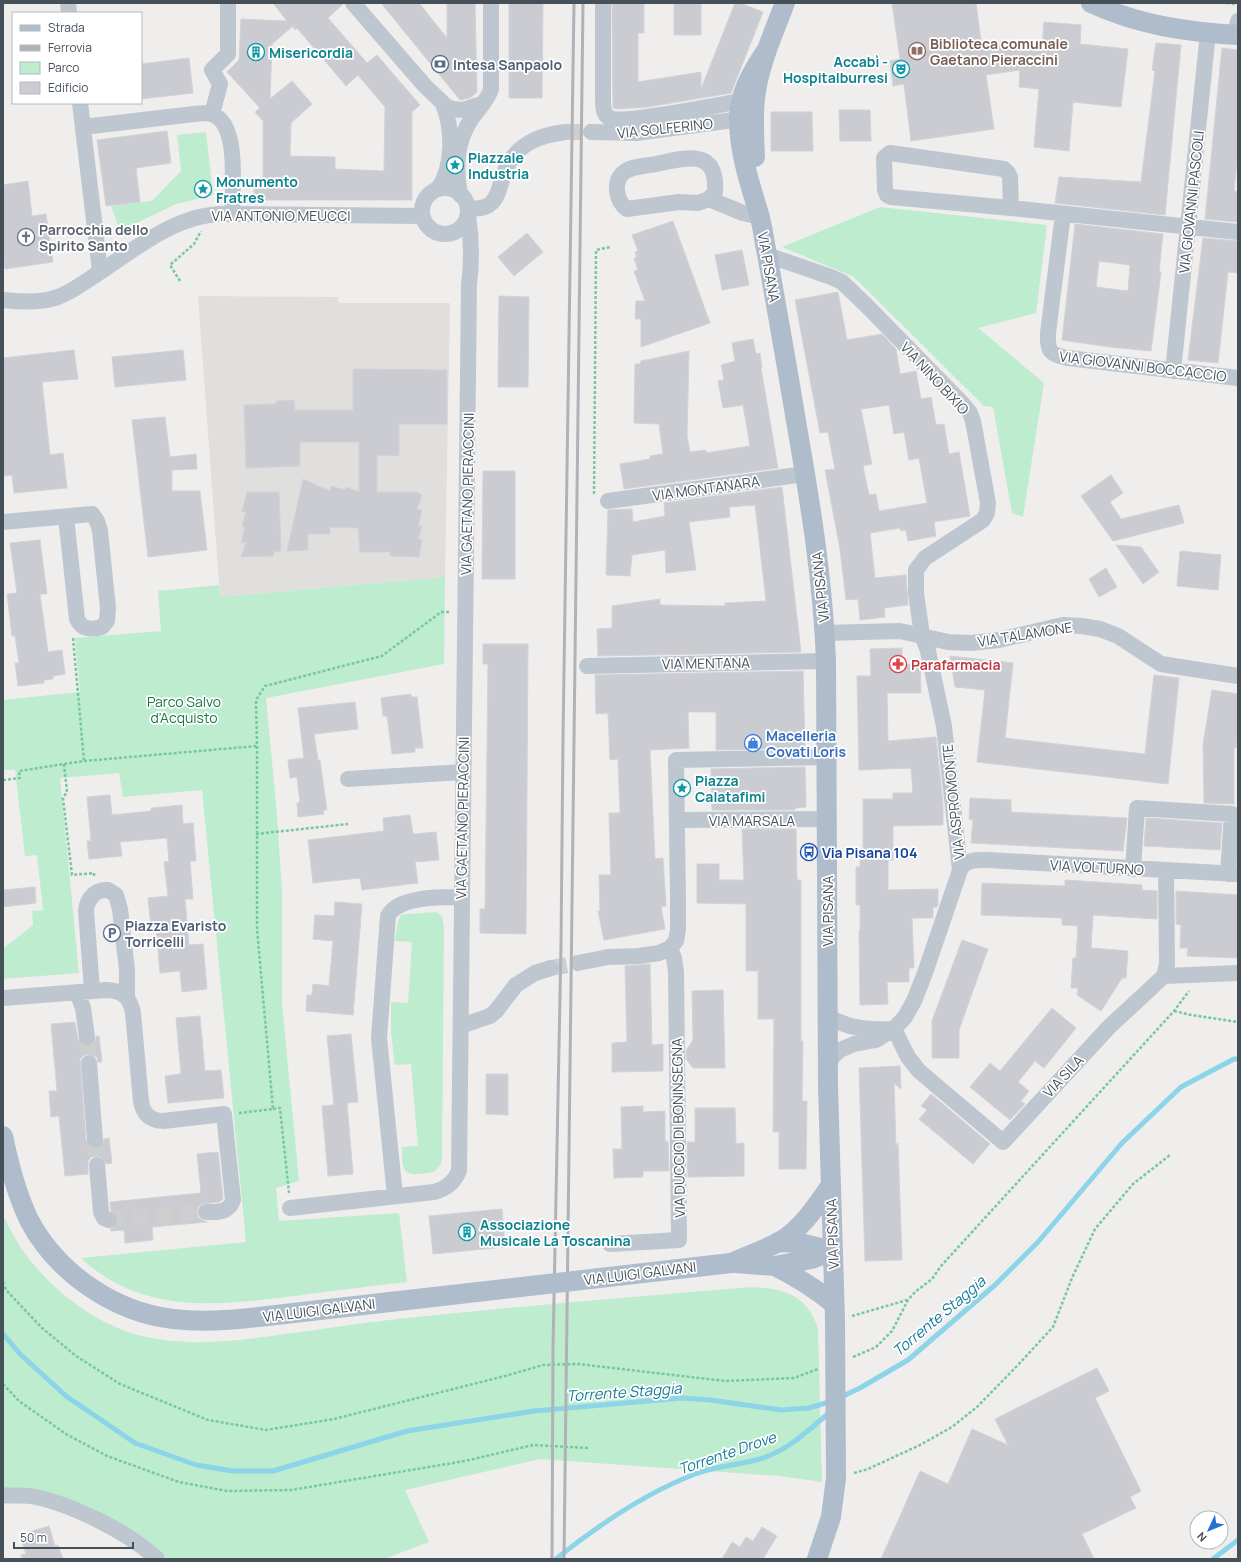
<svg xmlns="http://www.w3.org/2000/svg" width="1241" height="1562" font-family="Manrope,sans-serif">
	<rect width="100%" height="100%" fill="#f0eded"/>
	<path fill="#e1dede" d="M198 296 338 297 339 303H450L445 577 220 597Z"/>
	<path fill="#bdeccf" d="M206 132 213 195 176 204 120 231 111 206 152 201 181 171 177 135Z
		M880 207 1047 225 1036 313 978 328 1044 383 1023 517 1012 513 993 407 984 406 854 277 782 247Z
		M445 577 444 664 266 698 277 815 282 891V1004L299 1181 276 1188 279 1221 399 1213 407 1282C372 1286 337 1290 302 1295 223 1305 144 1317 81 1258L246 1242 202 790 123 797 119 773 60 778 79 973 3 979V949L33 925 32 911 43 910 37 855 25 856 15 770H3V700L80 692 75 638 161 631 158 591 219 585 220 597Z
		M436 912 442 916 444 928 442 1158 441 1164 435 1171C430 1173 425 1173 419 1174 399 1175 403 1163 402 1147L418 1146 411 1064 395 1065 391 1033V1002L408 1003 412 942 395 941 398 921 401 915 409 914Z
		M3 1215C11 1231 19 1247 30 1260 57 1294 97 1324 138 1335 186 1347 231 1342 278 1335 318 1330 358 1323 398 1319 516 1306 634 1297 752 1287 784 1289 806 1294 818 1328L822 1482 779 1476 540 1459 405 1490 429 1542 384 1559H167L166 1557 89 1511 21 1489 3 1487Z"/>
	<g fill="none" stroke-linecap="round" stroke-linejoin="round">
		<path stroke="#8cd4e7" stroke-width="5" d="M3 1334 20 1354 66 1396 135 1443 196 1465 233 1471H273L407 1431 534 1411 682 1398 710 1400 781 1410 809 1408 832 1401
			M839 1398 860 1388 908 1360 995 1285 1038 1242 1122 1143 1181 1087 1234 1059H1238
			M556 1559C597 1526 646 1493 695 1474 716 1466 738 1465 760 1459 787 1451 809 1430 830 1412
			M1213 1559 1238 1540"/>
	</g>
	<path fill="#caccd2" stroke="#d1d3d8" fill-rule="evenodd" d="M273 3H344L328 18 367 63 377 55 420 105 412 112V200H254V178H263V121L255 112 260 108 227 72 239 60 241 19 287 21ZM293 26 295 30 297 28 346 86 358 75 385 107 384 171 335 169V157L290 156 291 123 312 104 292 81 270 99 272 44Z
		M381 3H419L447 38V3H475L477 92 470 98 460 100Z
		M509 3H543L542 98H509Z
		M612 3H644V33H638V82L701 72V89L735 3H740L763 12 731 93 648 107 617 109 613 108V104Z
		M674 3H701V35H674Z
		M892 3H976L981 42 1042 48 1044 22 1081 25 1080 44 1128 49 1121 107 1073 102 1069 151 1034 147 1039 89 1019 87 1020 70 986 75 994 129 911 141 904 84 893 86 890 61 900 59Z
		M1156 43 1181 45 1165 215 1055 203 1059 177 1141 182 1155 71 1152 70Z
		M1222 48 1238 50V151L1234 191 1238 192V222L1205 219Z
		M189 58 193 93 141 99V64Z
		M839 110H870L871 141H840Z
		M771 112H812L813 151H771Z
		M167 131 171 163 136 168 140 202 106 206 97 140Z
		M28 181 32 216 46 214 53 262 5 269 3 257V185Z
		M673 221 710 323 641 347V319H635L636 301H645L634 271 638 270 634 258 637 257 635 252 638 251 632 235Z
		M1075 224 1163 234 1159 272H1161L1151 351 1110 347 1062 340ZM1099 261 1130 265 1128 291 1096 287Z
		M527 233 543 252 514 276 498 257Z
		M1203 238 1238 241V273L1228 272 1218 363 1188 360Z
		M742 250 749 285 722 290 715 255Z
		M838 292 847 340 882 334 896 349 900 374 916 371 921 399 931 397 936 425 944 424 949 454 959 452 970 516 934 522 936 536 908 541 906 530 901 531 900 528 870 533 875 578 906 575 908 605 884 608 885 617 860 620 858 599 846 600 840 549 825 470 835 469 828 432 820 433 795 300ZM889 405 894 434 904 432 909 460 919 458 927 503 879 511 876 494 869 495 863 466 872 464 861 409Z
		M499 296 529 297 528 387H498Z
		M753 339 756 354 760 353 762 367 761 368 778 468 624 489 620 464 650 459V456L663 454 659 424 634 423 635 364H640L641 361 689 351 687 436 690 452 706 450V453L750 446 743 405 723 408 718 381 724 380 721 365 735 361 732 343Z
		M74 350 78 379 42 382 50 455 63 453 67 488 14 493 12 475 3 476V358Z
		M183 350 186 380 115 387 112 357Z
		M353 369 447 370V424H399V456L377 455V492H416L422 495 417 509 422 510 418 526H422L418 539 422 540 419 557 390 556V552H360L358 528 330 527V534H308V550L287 551 303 479 330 491 331 486 345 490 346 487 359 492V442H300V466L246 468 244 405 276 404V401L294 400 295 410H353Z
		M165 417 170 457 196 454 197 469 172 470V491H200L207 550 148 557 132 420Z
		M483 471H515V579H482Z
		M1111 475 1123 493 1110 502 1121 519 1179 505 1184 523 1113 541 1081 496Z
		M782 487 801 652 598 656 597 629 612 628V606L660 599V605L725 606V603L766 601 755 505 729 507 730 517 689 522 696 570 666 573 665 550 632 555 630 576 606 575 608 510 632 509 633 522 665 516 664 503Z
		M247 492H279L281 551 274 552 273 556 241 557 246 542 241 543 245 527H242L246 512H242Z
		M40 540 47 594H40L48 652 62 650 65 674 53 676V679L44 680V683L18 686 15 663H19L15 636H12L7 594 17 593 10 543Z
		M1116 545 1141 547 1159 572 1143 584Z
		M1180 551 1221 555 1218 590 1177 586Z
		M1106 568 1117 587 1099 597 1089 579Z
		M483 644H528L526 934 480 933V909H485L488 664H483Z
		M902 648V664H920L921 693H887L888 741 936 737 943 804V825L893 826V860H888V890L938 889V905L937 907H933V918H912L914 968H909V982H887L888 1004 860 1005 859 931H860V905H856V867H860V857L863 858V799H893V793H913L911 768 859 770 857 676H871L870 649Z
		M950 656 1013 663 1005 738 1145 754 1154 675 1179 678 1168 784 977 762 985 690 955 687Z
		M803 671 805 748 716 750V712H688L689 748 650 750 655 859 663 858 666 906 661 907 665 929 604 940 598 911H600L599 875H611L609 813H620L618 759 610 760 608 713 596 714 595 675Z
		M1212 690 1238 694V735L1236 748 1234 747V804L1204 803 1203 744Z
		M411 694V697H417L423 748H415V752L392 754 387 716H383L381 698Z
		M355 702 358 729 314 734 318 760H320L327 810H323L324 814 298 817 297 803 300 802 297 777 290 778 288 760 304 758 298 708Z
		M805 767 806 807 795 808V810H712L711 769Z
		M110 795 112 815 151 811V808L182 805 183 824 193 823 196 861H190L193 899H185L189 945 203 944 207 989 182 992 180 971 160 973 156 926 151 927 148 898 168 896 164 862 169 861 167 838 120 842 122 856 89 859 87 841H91L87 797Z
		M970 798 1011 800V812L1127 818 1123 851 971 843 973 820 969 819Z
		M410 815 413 834 436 832 439 860 415 862 418 883 362 890 360 878 313 883 308 840 384 831 383 818Z
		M1146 818 1222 823 1220 850 1144 846Z
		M742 829H796L797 880H801V1041H803L802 1101H807L806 1169H779V1132H773L774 1019H758V971H746V904L697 903V864H719V880H744Z
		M1065 880 1142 885V890L1157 891V919L1093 915 1091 948 1128 951 1126 978H1122L1101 1011 1077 995 1078 988H1071L1073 958H1076L1078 926 1062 925V918L981 915 982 883 1065 886Z
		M35 887 36 903 3 907V890Z
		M1176 891 1238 895V958L1187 956 1188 948H1180L1181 925 1176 924Z
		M335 902 362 904 353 1015 306 1011 307 995H312L313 984 329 986 333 941 313 939 315 915 334 916Z
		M962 940 988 949 959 1030V1058H932V1021Z
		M650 964 652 1045 663 1044V1071L612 1072V1043L627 1042 625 966Z
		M723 990 725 1068H693L686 1059V1051L693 1040 692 991Z
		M1052 1008 1076 1028 1044 1068 1035 1061 1018 1082 1029 1091 1021 1101 1025 1104 1010 1120 970 1087 990 1063 1000 1071Z
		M200 1016 205 1071 221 1070 224 1098 168 1103 165 1076 181 1074 176 1018Z
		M75 1022 78 1039 83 1046H88L92 1045 96 1041V1036H99L102 1062H98L97 1057 89 1054 84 1055 80 1059 86 1141 91 1148 96 1149 103 1144 104 1139 109 1138 112 1163 106 1164 101 1157 96 1156 91 1157 88 1161V1174L65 1176 59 1116 51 1117 49 1091H57L51 1024Z
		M351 1034 358 1102 347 1103 353 1174 328 1176 322 1106 334 1105 327 1036Z
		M900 1066 901 1089 894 1083 896 1146 898 1143 902 1260 865 1261 859 1068Z
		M486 1074H508V1115L486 1114Z
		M931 1094 990 1144 973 1164 919 1119 927 1110 921 1106Z
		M643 1106V1112L665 1111V1141L668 1142 669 1171H643V1177L614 1178 613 1149H622L621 1107Z
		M695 1108H735L736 1144 744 1143V1176L688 1177 687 1142H695Z
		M218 1152 223 1199 219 1202 202 1204 198 1207 197 1212 198 1217 202 1220 207 1222 152 1227 153 1240 125 1243 124 1230 111 1231 110 1229 115 1228 118 1224V1219L116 1214 111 1211 110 1202 201 1193 197 1154Z
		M502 1209 505 1247 433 1254 429 1216Z
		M1097 1368 1109 1391 1095 1398 1141 1491 1130 1497 1136 1508 1082 1534 1094 1559H881L920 1471 948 1484 972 1429 1008 1445 995 1419Z
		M49 1526 55 1546 58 1545 63 1559H22L21 1555 26 1554 20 1535Z
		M762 1527 777 1536 763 1559H722L732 1542 740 1547 746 1537 753 1541Z"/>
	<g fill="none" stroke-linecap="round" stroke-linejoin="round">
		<path stroke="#cececf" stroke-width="16" stroke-dasharray="16 8" stroke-linecap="butt" d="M565 132H591
			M551 968 578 963
			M87 1037 89 1063
			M95 1140 97 1165
			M109 1220 206 1212"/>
		<path stroke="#77c8a0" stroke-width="2.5" stroke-dasharray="3 2" stroke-linecap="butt" d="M1227 3 1237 4
			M180 281 170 265 194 244 201 231
			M594 494 596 250 611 247
			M73 638 84 761
			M64 764 67 792 63 798 72 875 94 873V877
			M3 780 20 778 19 771 84 761 257 746
			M256 834 348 824
			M1174 1011 1191 1015 1238 1022
			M273 1109 280 1108 289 1193
			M239 1113 273 1109 257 929V746L256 700 265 686 382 656 441 612H450
			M3 1282 6 1290 42 1328 76 1356 120 1384 208 1420 266 1430 334 1419 505 1376 543 1365 578 1364 725 1381 794 1378 818 1369
			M852 1316 907 1300
			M853 1357 876 1347 892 1331 908 1300 915 1292 932 1279 941 1266 1174 1011 1189 991
			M3 1384 19 1401 66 1434 107 1456 179 1482 227 1491 291 1490 465 1461 533 1445 589 1448
			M854 1473 868 1469 920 1445 952 1427 977 1407 1017 1366 1053 1327 1072 1278 1095 1229 1133 1184 1170 1155"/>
		<path stroke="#bec7cf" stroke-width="16" d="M68 3 69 13
			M353 3 425 86 446 106 453 109 463 110 482 104
			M603 3V100C603 105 603 113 608 117 618 125 722 104 741 101
			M1235 35 1238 21
			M80 103 100 271
			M212 114 220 84 212 70 228 54V3
			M83 127 194 114C201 113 210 112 216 116 239 130 232 190 232 214
			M591 132 636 133 741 119 744 121 746 127
			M422 211a23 23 0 1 1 46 0a23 23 0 1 1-46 0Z
			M438 189C454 165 453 130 443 104
			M460 195C455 167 456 141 472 118 478 109 488 100 491 89V3
			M709 199 715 192C718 147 685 158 656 164 646 166 631 166 623 173 613 183 616 201 627 209L679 202 698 203 709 199 743 213 760 217
			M468 208C504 213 496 182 510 161 523 141 543 135 565 132
			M1011 208 1010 177 1008 173 1004 169 890 153 884 158 885 190 887 195 891 197 1011 208 1238 232
			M1063 214 1048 333C1047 351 1050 355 1068 358L1238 378
			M767 255 831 277 842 282 867 306 962 403 970 413 973 421 988 503 987 513 983 520 925 558 916 570V593L922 635 928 651 944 726 960 870 959 873 925 973 914 1001 905 1017 894 1029 876 1040 854 1044 840 1050 834 1055 828 1065
			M3 300C20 302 38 303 55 298 71 293 86 281 100 272 127 254 158 230 189 220 199 216 209 215 219 214L422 216
			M1173 371 1208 33
			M608 501 805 474
			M3 522 92 514 97 521 100 531 108 608 107 621 102 627C91 630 82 630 77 619L66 517
			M825 633 900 631 948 642 971 643 999 640 1063 625 1082 626 1100 629 1118 636 1161 664 1238 676
			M587 666 826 661
			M348 779 463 772
			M677 820 827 819
			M1133 869 1137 808 1232 814 1228 874
			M960 870C966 859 977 860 987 860L1238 874
			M578 963 608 957 639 956 659 953 670 948 676 941 678 930V899L676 760 826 757
			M1164 976 1238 973
			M92 990 86 911C87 899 95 889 108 890L116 895 120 909 127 970V997
			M77 992 83 1008 87 1037
			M3 998 106 990C122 990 130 997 133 1013L141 1101C143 1114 149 1120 163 1121L224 1114 233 1200C229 1213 217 1212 206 1212
			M827 1016C849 1029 868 1030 892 1029
			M461 1026 490 1016 496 1011 516 985 535 973 551 968
			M894 1029 908 1057 919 1071 1003 1142 1109 1027 1164 976 1167 964 1166 870
			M89 1063 95 1140
			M97 1165 101 1212 104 1218 109 1220
			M395 1196 379 1038 388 916C398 896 442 897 461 897
			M290 1208 434 1192C446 1189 454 1183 459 1171L469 285C472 260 472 240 468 215
			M610 1244 679 1240 676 972 674 958 670 948
			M3 1495C12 1496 22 1495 31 1496 69 1503 129 1532 157 1559"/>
		<path stroke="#aebccb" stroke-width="20" d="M1091 3C1138 25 1187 32 1238 35
			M766 51C752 72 739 93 739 120 739 152 750 184 759 214 763 227 764 241 767 254 777 310 787 366 796 421 810 501 823 580 826 661L828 1087 835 1320
			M755 157C754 137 753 117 755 98 759 65 773 34 785 3
			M3 1136C9 1165 16 1193 29 1220 57 1273 114 1312 173 1319 208 1323 242 1319 276 1315 314 1311 352 1306 390 1302
			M778 1242 800 1243 833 1251
			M731 1263C747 1256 764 1250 779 1242 802 1229 817 1205 831 1185
			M735 1263 775 1266 811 1259 833 1251
			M775 1266C797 1277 816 1289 834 1304
			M817 1559 831 1517 836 1478"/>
		<path stroke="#afb2b7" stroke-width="3" d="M552 1559 553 1348 561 946 563 738 574 3
			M564 1559 583 3"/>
		<path stroke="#aebccb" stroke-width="20" d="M390 1302 731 1263
			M835 1320 836 1478"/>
	</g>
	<defs>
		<g id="library-ring" transform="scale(0.9)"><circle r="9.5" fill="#fff" stroke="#8d6e63" stroke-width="1.5"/><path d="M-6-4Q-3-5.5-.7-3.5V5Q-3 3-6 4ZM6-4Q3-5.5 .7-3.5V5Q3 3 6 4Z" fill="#8d6e63"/></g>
		<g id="building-ring" transform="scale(0.9)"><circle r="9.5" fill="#fff" stroke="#0f9aa8" stroke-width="1.5"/><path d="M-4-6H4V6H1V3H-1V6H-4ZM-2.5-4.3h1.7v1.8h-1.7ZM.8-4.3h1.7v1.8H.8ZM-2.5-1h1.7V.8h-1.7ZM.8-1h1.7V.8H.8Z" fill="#0f9aa8"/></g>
		<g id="bank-ring" transform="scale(0.9)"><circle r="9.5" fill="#fff" stroke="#5c6f8a" stroke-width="1.5"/><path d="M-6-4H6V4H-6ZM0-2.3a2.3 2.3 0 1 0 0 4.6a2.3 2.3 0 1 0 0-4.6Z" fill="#5c6f8a"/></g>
		<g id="theatre-ring" transform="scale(0.9)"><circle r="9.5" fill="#fff" stroke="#0f9aa8" stroke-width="1.5"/><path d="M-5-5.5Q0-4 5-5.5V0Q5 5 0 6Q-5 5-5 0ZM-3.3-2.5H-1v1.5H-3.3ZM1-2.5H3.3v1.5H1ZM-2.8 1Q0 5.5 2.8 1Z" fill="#0f9aa8"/></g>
		<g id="sight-ring" transform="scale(0.9)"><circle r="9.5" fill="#fff" stroke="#0f9aa8" stroke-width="1.5"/><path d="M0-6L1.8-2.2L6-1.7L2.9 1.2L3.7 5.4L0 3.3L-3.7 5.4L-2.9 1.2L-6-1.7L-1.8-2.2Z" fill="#0f9aa8"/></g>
		<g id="church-ring" transform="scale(0.9)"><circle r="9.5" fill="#fff" stroke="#6b7280" stroke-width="1.5"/><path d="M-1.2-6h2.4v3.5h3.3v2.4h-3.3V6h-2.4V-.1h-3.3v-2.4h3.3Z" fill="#6b7280"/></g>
		<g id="pharmacy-ring" transform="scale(0.9)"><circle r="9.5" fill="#fff" stroke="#e0444e" stroke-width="1.5"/><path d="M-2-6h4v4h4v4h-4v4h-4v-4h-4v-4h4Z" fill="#e0444e"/></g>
		<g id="shop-ring" transform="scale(0.9)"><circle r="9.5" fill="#fff" stroke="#3f7fe0" stroke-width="1.5"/><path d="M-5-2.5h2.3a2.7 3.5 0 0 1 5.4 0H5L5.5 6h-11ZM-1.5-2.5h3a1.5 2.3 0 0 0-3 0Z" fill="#3f7fe0"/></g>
		<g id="bus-ring" transform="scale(0.9)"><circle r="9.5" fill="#fff" stroke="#1a4fb4" stroke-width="1.5"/><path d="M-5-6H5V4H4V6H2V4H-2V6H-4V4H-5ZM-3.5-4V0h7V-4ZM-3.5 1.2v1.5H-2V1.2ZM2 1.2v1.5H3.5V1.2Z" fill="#1a4fb4"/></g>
		<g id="parking-ring" transform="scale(0.9)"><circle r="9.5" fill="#fff" stroke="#5c6f8a" stroke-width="1.5"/><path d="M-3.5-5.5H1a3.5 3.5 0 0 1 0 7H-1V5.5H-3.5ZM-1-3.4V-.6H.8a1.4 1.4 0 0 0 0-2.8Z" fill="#5c6f8a"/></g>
	</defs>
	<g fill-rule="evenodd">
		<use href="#library-ring" x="917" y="51"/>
		<use href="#building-ring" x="256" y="52"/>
		<use href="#bank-ring" x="440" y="64"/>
		<use href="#theatre-ring" x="901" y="69"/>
		<use href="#sight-ring" x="455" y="165"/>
		<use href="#sight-ring" x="203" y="189"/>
		<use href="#church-ring" x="26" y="237"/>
		<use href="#pharmacy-ring" x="898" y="664"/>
		<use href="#shop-ring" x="753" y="743"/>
		<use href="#sight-ring" x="682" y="788"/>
		<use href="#bus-ring" x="809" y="852"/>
		<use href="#parking-ring" x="112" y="933"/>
		<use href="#building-ring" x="467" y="1232"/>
	</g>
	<g text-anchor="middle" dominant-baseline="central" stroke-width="3.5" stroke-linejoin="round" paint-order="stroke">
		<g font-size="14" font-weight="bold" fill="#785e54" stroke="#fff" text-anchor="start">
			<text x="930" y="43">Biblioteca comunale<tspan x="930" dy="16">Gaetano Pieraccini</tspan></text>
		</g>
		<g font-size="14" font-weight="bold" fill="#0d838f" stroke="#fff" text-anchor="start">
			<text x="269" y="52">Misericordia</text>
			<text x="888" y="61" text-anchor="end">Accabì -<tspan x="888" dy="16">Hospitalburresi</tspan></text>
			<text x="468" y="157">Piazzale<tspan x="468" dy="16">Industria</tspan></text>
			<text x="216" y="181">Monumento<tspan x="216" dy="16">Fratres</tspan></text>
			<text x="695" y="780">Piazza<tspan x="695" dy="16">Calatafimi</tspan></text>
			<text x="480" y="1224">Associazione<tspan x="480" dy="16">Musicale La Toscanina</tspan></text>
		</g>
		<g font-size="14" font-weight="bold" fill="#4e5e75" stroke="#fff" text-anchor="start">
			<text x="453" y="64">Intesa Sanpaolo</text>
			<text x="125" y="925">Piazza Evaristo<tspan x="125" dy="16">Torricelli</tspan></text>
		</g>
		<g font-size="14" fill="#465059" stroke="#fff">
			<text transform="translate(665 128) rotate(-6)">VIA SOLFERINO</text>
			<text transform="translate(1191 202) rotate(-84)">VIA GIOVANNI PASCOLI</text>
			<text x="281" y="215">VIA ANTONIO MEUCCI</text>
			<text transform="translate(769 267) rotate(80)">VIA PISANA</text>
			<text transform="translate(1143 366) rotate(7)">VIA GIOVANNI BOCCACCIO</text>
			<text transform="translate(935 378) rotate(47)">VIA NINO BIXIO</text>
			<text transform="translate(706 488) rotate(-8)">VIA MONTANARA</text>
			<text transform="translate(467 494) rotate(-89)">VIA GAETANO PIERACCINI</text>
			<text transform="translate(820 587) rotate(-96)">VIA PISANA</text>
			<text transform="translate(1025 634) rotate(-9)">VIA TALAMONE</text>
			<text transform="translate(706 663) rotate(-1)">VIA MENTANA</text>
			<text transform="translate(953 802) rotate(-96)">VIA ASPROMONTE</text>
			<text transform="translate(462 818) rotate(-89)">VIA GAETANO PIERACCINI</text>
			<text x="752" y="820">VIA MARSALA</text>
			<text transform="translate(1097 867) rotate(3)">VIA VOLTURNO</text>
			<text transform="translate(827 911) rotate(-90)">VIA PISANA</text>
			<text transform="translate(1063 1076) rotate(-47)">VIA SILA</text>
			<text transform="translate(678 1128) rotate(-91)">VIA DUCCIO DI BONINSEGNA</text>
			<text transform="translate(832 1234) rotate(-92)">VIA PISANA</text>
			<text transform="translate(640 1273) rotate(-7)">VIA LUIGI GALVANI</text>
			<text transform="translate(319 1310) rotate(-7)">VIA LUIGI GALVANI</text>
		</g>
		<g font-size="14" font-weight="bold" fill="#5b616d" stroke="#fff" text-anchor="start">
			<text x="39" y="229">Parrocchia dello<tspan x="39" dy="16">Spirito Santo</tspan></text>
		</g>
		<g font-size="14" font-weight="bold" fill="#be3a42" stroke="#fff" text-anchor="start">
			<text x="911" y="664">Parafarmacia</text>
		</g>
		<g font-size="14" fill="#1b7649" stroke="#fff">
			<text x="184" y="701">Parco Salvo<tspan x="184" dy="16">d'Acquisto</tspan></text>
		</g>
		<g font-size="14" font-weight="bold" fill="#366cbe" stroke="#fff" text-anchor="start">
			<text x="766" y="735">Macelleria<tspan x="766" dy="16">Covati Loris</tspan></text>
		</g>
		<g font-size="14" font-weight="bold" fill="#164399" stroke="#fff" text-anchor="start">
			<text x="822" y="852">Via Pisana 104</text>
		</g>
		<g font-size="15" font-style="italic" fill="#137c98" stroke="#fff">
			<text transform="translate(939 1316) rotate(-40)">Torrente Staggia</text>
			<text transform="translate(624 1392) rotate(-4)">Torrente Staggia</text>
			<text transform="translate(727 1453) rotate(-19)">Torrente Drove</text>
		</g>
	</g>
	<rect width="1241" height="1562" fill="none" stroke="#465059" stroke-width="8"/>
	<rect x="12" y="12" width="130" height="92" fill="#ffffff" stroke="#b5b9bd"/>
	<rect x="20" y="25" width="20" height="6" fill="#aebccb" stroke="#b5b9bd"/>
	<text x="48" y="32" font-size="12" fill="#465059">Strada</text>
	<rect x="20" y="45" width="20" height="6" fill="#afb2b7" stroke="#b5b9bd"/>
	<text x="48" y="52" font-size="12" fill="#465059">Ferrovia</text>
	<rect x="20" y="62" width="20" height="12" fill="#bdeccf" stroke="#b5b9bd"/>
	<text x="48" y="72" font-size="12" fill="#465059">Parco</text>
	<rect x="20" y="82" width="20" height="12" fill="#caccd2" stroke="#b5b9bd"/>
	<text x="48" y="92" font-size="12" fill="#465059">Edificio</text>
	<g transform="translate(1209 1530) rotate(226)"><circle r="19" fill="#ffffff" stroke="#b5b9bd"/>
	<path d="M0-3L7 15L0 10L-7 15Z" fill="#2270d5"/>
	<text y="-6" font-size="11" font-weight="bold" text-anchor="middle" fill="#465059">N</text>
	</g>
	<path d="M14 1542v6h119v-6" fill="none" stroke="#465059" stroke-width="2"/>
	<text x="20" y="1542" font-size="12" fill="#465059" stroke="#ffffff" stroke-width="3" paint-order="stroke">50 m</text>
</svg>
